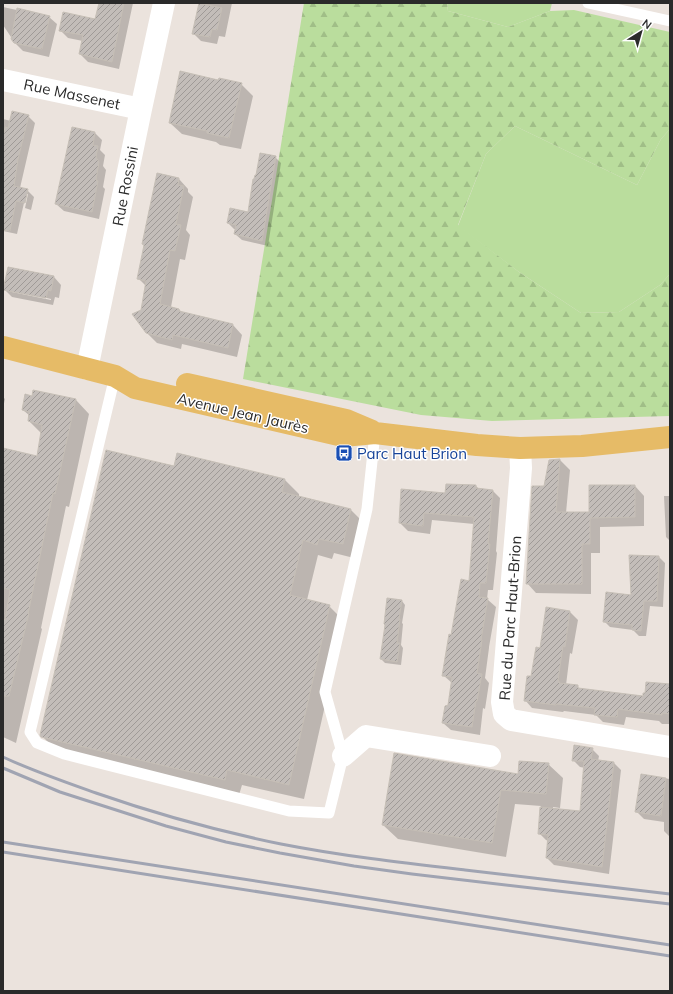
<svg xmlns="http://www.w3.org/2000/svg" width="673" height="994" font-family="Mulish,sans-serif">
	<defs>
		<pattern id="forest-firs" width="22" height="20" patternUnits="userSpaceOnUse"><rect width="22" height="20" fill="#badd9d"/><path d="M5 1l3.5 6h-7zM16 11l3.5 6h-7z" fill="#a0be87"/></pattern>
		<pattern id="building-hatch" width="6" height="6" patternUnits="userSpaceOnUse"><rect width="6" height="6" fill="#c3bdb9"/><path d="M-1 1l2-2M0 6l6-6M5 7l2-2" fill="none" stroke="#9f9a97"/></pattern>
	</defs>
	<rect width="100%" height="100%" fill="#ebe3dd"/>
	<path fill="#badd9d" d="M447 3H552L550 11 508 27 448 11Z
		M515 126 637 185 661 139 670 129V274L660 285 619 312 581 313 519 272 458 226 486 154Z"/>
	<path fill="url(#forest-firs)" d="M304 3H447L448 11 508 27 550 11 574 10 670 32V129L661 139 637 185 515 126 486 154 458 225 519 272 581 313 619 312 660 285 670 274V416L492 421 421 415 243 379Z"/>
	<path fill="#0003" fill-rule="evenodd" d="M100 3H133L119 69 88 62 80 54 83 41 68 38 60 30 96 20Z
		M202 3H232L225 37 219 36 217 44 201 41 193 33Z
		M3 7 49 17 57 24 49 57 23 51 15 43 3 25Z
		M219 81 241 84 253 96 241 149 220 145 216 142 182 134 170 123Z
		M28 116 35 123 20 188 27 190 34 197 31 210 25 208 28 194H26L17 234 3 231V119L11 121Z
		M95 133 102 140 100 150 105 155 103 166 106 170 103 187 105 189 99 219 64 211 56 204Z
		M275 157 281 163 268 246 242 240 235 234 236 229H234L228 223 249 213Z
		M179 179 188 189V192L193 197 186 230 190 235 185 260 180 259 171 307 179 309 182 313 233 325 242 335 237 357 182 344 181 349 157 343 147 333 141 311 146 286 138 278Z
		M54 277 61 285 59 298 55 297 53 305 12 297 4 289ZM12 290 51 299V300L12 292Z
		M3 397 5 399 3 408Z
		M76 400 89 414 69 507 66 506 41 628 42 629 16 743 3 737V449L38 457 42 434 29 421 30 416 23 410Z
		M560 460 570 470 566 513H590L635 486 644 496V526L600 527V553H591V594L536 593 527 583 550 461Z
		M175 468 284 479 299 494V497L350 509 365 524 358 559 334 553 332 559 318 555 307 600 329 606 344 621 304 799 242 785 239 795 57 751 42 736Z
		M476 486 479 489 493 491 500 498 496 551 497 553 493 590H488L487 599 496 607 489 647V648L485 678 489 683 485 709 483 708 480 735 451 730 443 723 448 706 452 683 443 675 452 636 470 582 474 524 432 520 430 534 408 531 400 523 446 494Z
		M664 496H670V541L666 537Z
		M659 557 665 563 663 607 650 606 646 636H639L633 630 610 627 604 621 632 596Z
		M402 601 405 605 402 623 403 624 401 645 403 648 401 665 385 663 381 659 386 625Z
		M547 609 570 612 578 620 572 654 570 653 566 685 577 686 580 689 644 697 670 685V724H662L659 721 626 717 624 725 603 722 596 715 564 711 563 712 532 708 525 700 541 649Z
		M592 749 599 756 598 761 614 763 621 770 609 874 554 865 547 858 548 841 546 840 539 833 541 806 515 804 506 857 398 839 383 825 548 764 563 778 560 808 553 807V809L581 812 585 768 580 767 573 760Z
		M642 775 670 779V837L664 831V822L644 819 636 811Z"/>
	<path fill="url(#building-hatch)" stroke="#c6bfb6" d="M99 3H124L112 62 79 54 83 35 59 31 63 12 95 19Z
		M199 3 222 8 217 30 212 29 210 37 192 34Z
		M17 8 50 16 42 49 14 43 11 39Z
		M180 71 218 80 219 78 242 83 229 138 207 133V131L169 123Z
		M12 111 29 115 18 159 14 186 28 189 25 203 16 201 10 231 3 230V137L5 127 8 128Z
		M72 127 95 132 93 145 98 146 96 157 99 162 96 180 98 181 92 212 55 204Z
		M260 153 276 156 262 241 234 234 236 225 227 223 230 208 248 212 253 179H254L255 175H256Z
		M157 173 179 178 178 185 184 186 176 224 181 225 175 251 170 250 160 304 179 309V311L233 324 228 348 173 335 172 340 146 333 132 314 141 310 146 281 137 279 144 245 142 244Z
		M8 267 54 276 51 291 48 290 46 298 3 290Z
		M33 390 76 399 55 494 53 493 28 614H29L27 621 9 696H3V620H5L10 590 3 588V448L37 456 42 425 28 421 29 412 22 410 25 394 32 396Z
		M106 450 174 466 177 453 285 479 282 492 351 509 343 544 319 539 317 545 303 540 290 595 330 605 289 785 227 770 225 780 41 737 40 735Z
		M560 459 556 512H589V485H635V517L590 518V544H582V584H526L532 486H544L549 460Z
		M446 484 476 485V488L493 490 488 544H490L486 583H480L479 597 488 598 481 640H482L477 673 482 674 477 701H476L472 727 442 723 445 706 448 705 452 677 442 676 449 634 451 635 461 579 469 581 474 517 424 513 423 526 399 523 401 489 445 493Z
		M629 555 659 556 657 601H644L641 631 632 630V625L603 622 606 592 631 595Z
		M387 598 402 600 399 619H400L397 643H400L397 662 380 659 385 625 384 624Z
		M546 607 570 611 565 647 563 646 558 680 559 681V683L578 685V688L643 696V693H645L646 682 670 684V714L662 713V715L618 709 617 717 594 715 595 708 556 704V705L524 701 527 676H531L536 647 540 648Z
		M574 745 593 748 591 759 614 762 602 867 546 858 548 835 538 834 540 807 580 811 584 761H572Z
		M394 753 518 774 519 761 549 763 546 794 501 790 492 843 382 825Z
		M641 774 666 778 661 816 635 812Z"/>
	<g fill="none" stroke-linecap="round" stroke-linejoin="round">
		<path stroke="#fff" stroke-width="11" d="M588 3 670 21
			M115 376 30 732 37 743 64 754 289 811 329 813 343 756 325 692 367 509 375 433"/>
		<path stroke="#fff" stroke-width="22" d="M3 80 141 109
			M87 369 141 109 164 3
			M520 448 521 468 502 702 504 714 511 720 670 747
			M343 756 366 736 490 756"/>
		<path stroke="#e6bb67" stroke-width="22" d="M3 347 115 376 135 388 343 436 375 433 477 445 520 448 582 446 670 437
			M187 384 346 420 372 431"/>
		<path stroke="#a0a4b2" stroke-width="3" d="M3 757C33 771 65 782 96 793 156 814 218 831 281 844 342 856 404 863 465 870 533 878 602 886 670 894
			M3 768 60 792 166 826 226 842 280 853 354 866 412 874 670 904
			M3 842 670 945
			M3 852 670 956"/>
	</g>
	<defs>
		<g id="bus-square" transform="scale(0.9)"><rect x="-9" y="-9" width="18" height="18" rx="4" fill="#1a4fb4" stroke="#fff"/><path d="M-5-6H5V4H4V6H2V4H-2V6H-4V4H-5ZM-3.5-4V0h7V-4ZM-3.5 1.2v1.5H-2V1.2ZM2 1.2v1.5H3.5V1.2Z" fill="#fff"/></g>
	</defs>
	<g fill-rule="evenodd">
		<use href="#bus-square" x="344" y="453"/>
	</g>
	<g text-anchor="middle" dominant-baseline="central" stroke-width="3" stroke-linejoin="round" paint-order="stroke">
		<g font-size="15" fill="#2a2a2a" stroke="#fff">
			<text transform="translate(72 94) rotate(12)">Rue Massenet</text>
			<text transform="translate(125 186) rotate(-79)">Rue Rossini</text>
			<text transform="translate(243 413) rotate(13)">Avenue Jean Jaurès</text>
			<text transform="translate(510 618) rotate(-86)">Rue du Parc Haut-Brion</text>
		</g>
		<g font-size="15" fill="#164399" stroke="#fff" text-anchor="start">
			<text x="357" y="453">Parc Haut Brion</text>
		</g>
	</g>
	<rect width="673" height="994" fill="none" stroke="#2a2a2a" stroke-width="8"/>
	<g transform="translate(641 32) rotate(37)" stroke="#ffffff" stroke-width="3" paint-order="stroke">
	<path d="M0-3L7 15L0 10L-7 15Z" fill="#2a2a2a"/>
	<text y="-6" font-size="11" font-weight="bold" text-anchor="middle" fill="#2a2a2a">N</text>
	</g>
</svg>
